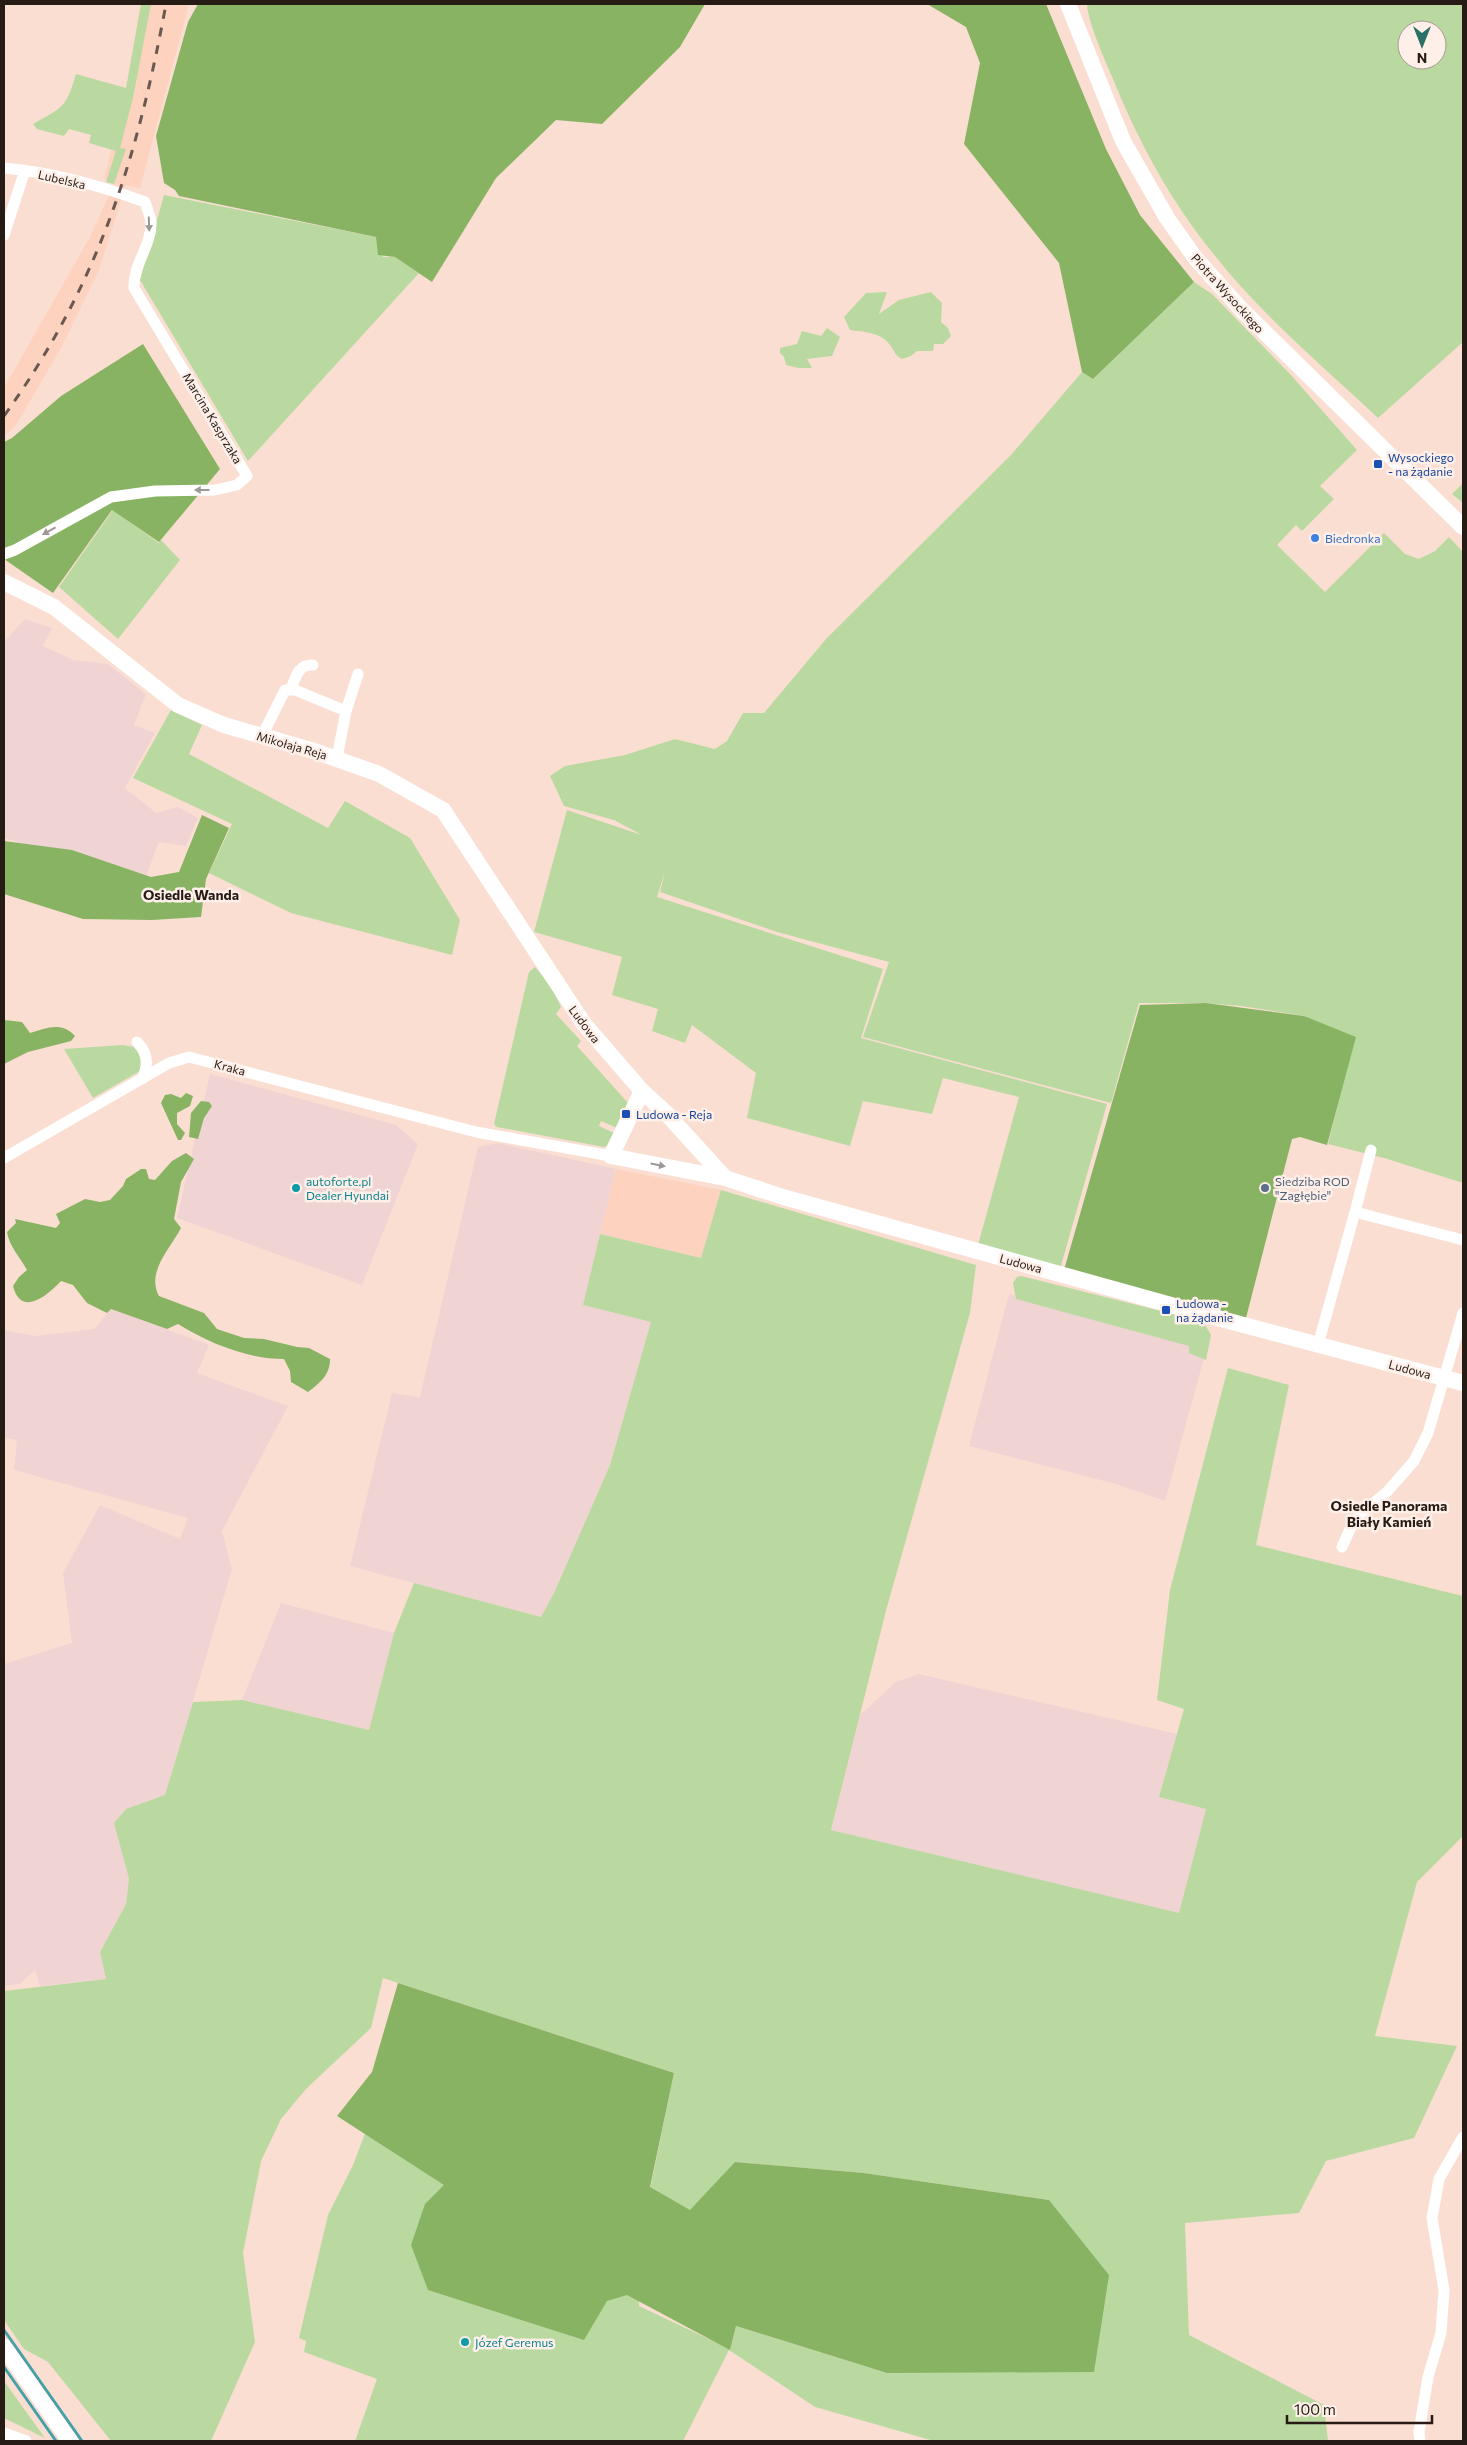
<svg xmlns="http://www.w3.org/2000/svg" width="1467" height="2445" font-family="Commissioner,sans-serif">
	<rect width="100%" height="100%" fill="#fbded2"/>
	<path fill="#fdd2bf" d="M145 4H189L140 188 126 185 99 270 61 348 16 425 4 436V388L90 237 115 182 104 179 138 45Z
		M616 1169 721 1190 701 1258 600 1234Z"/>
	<path fill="#efd4d3" d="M25 619 52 628 43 646 73 660 108 664 146 694 134 725 155 733 125 788 156 813 178 807 198 818 186 846 159 842 144 881 4 838V642Z
		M210 1074 396 1125 418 1144 362 1285 177 1218Z
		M498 1143 616 1169 583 1305 651 1322 610 1465 554 1593 541 1617 350 1566 392 1393 420 1397 478 1147Z
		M1009 1294 1207 1347 1165 1501 1116 1484 969 1446Z
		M111 1309 209 1345 197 1373 288 1406 222 1531 232 1569 165 1795 126 1809 114 1823 129 1879 126 1904 100 1952 106 1979 40 1986 35 1970 20 1984 4 1986V1664L72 1643 63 1573 100 1505 180 1539 188 1518 14 1470 17 1440 4 1438V1330L36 1336 94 1329Z
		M281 1603 394 1633 369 1730 242 1700Z
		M919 1674 1177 1734 1159 1797 1206 1809 1179 1914 831 1830 860 1715 896 1682Z"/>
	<path fill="#b9d9a0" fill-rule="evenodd" d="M141 4H151L133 98 120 148 126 149 114 184 106 182 116 151 89 143 91 135 69 129 64 136 37 129 33 124C63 107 66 108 76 74L126 88Z
		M1087 4H1463V342L1378 418C1322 365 1260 314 1212 252 1170 200 1138 141 1113 79 1105 60 1088 23 1087 4ZM1407 30H1437V60H1407Z
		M164 195 376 237 383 257H395L419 273 248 461 140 280Z
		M1194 282 1212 294 1290 374 1357 450 1320 486 1334 499 1302 531 1296 525 1277 545 1325 592 1384 533 1405 554 1419 559 1435 551 1449 537 1463 552V1183L1384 1158 1328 1144 1351 1051 1305 1016 1241 1006 1205 1003H1139L1111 1103 863 1037 889 962 777 932 660 892 665 871 657 897 883 969 861 1038 1107 1104 1060 1269 978 1245 1019 1097 943 1078 932 1114 863 1101 850 1146 747 1118 756 1073 692 1025 685 1043 652 1031 658 1009 612 995 622 957 534 932 567 810 642 835 614 820 564 806 550 776 565 766 625 755 675 739 715 749 727 741 743 713H764L826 639 1011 455 1082 372 1093 379Z
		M887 292 879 314 899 300 931 292 942 303 941 322 948 328 951 336 943 344H934L933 351H917L911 356 902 359C894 355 895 351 890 345 881 332 864 332 850 330L844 317 866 293Z
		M827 328 840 337 832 356 807 359 812 368H798L786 365 784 357 780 353V348L797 344 802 331 821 336Z
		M1463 483V503L1452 494Z
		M113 510 159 543 161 540 180 560 118 639 59 587Z
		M171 710 202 725 189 754 328 828 345 801 410 838 460 920 452 955 291 913 209 873 232 824 133 778Z
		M535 967 552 988 561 1007 556 1014 581 1041 577 1046 628 1103 617 1128 601 1121 599 1126 616 1134 610 1145 604 1147 497 1127 494 1124 529 972Z
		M123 1045 134 1047 142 1057 140 1071 93 1098 64 1049Z
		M721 1190 976 1265 970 1313 887 1607 831 1830 1179 1913 1206 1809 1159 1797 1184 1709 1157 1700 1170 1590 1228 1368 1289 1385 1256 1545 1463 1596V1836L1417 1882 1375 2036 1457 2046 1414 2138 1326 2161 1299 2213 1185 2223 1189 2335 1324 2405 1328 2441H934L815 2407 729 2350 683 2441H355L377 2379 304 2352 306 2341 299 2338 328 2215 353 2165 382 2089 647 2204 674 2073 383 1978 371 2028 306 2089 281 2119 261 2161 243 2253 255 2342 211 2441H111L48 2362 24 2349 4 2320V1991L106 1979 100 1952 126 1904 129 1879 114 1823 126 1809 165 1795 193 1702 242 1700 369 1730 394 1633 414 1583 541 1617 554 1593 610 1465 651 1322 583 1305 600 1234 701 1258ZM735 2162 864 2173 1049 2200 887 2373 736 2326 730 2349 639 2306 647 2205 691 2210Z
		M1021 1276 1197 1320 1204 1323 1211 1335 1206 1360 1189 1353V1346L1016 1299 1013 1283 1017 1277Z
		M4 2381 45 2438 4 2418Z"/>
	<path fill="#88b363" d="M198 4H705L680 47 602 124 556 120 496 178 432 282 395 257 378 255 376 237 179 196 175 190 164 183 156 136 188 22Z
		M927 4H1046L1106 149 1140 215 1194 282 1093 379 1082 372 1059 263 964 144 980 63 966 27Z
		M143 344 220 469 159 542 112 510 53 593 4 559V442L12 438 61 396Z
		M202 815 229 828 206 879 201 917 152 920 83 919 4 894V841L72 850 151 877 179 872Z
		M1206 1003 1304 1016 1356 1037 1327 1145 1300 1137 1292 1139 1246 1318 1064 1270 1140 1005Z
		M4 1020 22 1022 30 1033C46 1028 62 1021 75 1036L71 1041 28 1052 4 1064Z
		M186 1093 193 1096 190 1106 177 1113V1124L185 1133 181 1140H178L161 1103 165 1095 171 1094 181 1098Z
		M201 1101 209 1102 212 1106 204 1118 198 1139 189 1137 191 1113Z
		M186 1153 194 1159 181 1182 174 1219 181 1228C170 1249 146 1272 159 1296L204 1313 217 1329 244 1338 264 1339 297 1347 309 1348 330 1359C330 1375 320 1383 308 1392L291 1382 290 1371 284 1359C247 1359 209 1343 178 1324L167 1329 111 1309 107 1313 87 1303 73 1285 61 1281C48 1295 21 1318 13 1286L19 1277 27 1270C20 1257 9 1246 7 1232L16 1223 15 1219 56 1228 60 1223 56 1214 85 1199 100 1202 110 1200 123 1186 126 1179 141 1169H146L149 1179 155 1180 172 1161Z
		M398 1983 674 2073 650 2187 690 2210 735 2162 864 2173 1049 2200 1109 2275 1094 2372 887 2373 736 2326 730 2350 627 2295 607 2301 584 2340 428 2290 411 2245 425 2204 444 2185 337 2116 372 2072Z"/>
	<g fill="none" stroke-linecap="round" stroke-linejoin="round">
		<path stroke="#44a1a9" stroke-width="3" d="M4 2330 82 2441
			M4 2367 56 2441"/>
		<path stroke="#fff" stroke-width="11" d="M4 168C51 172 101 186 145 202 147 208 150 216 151 222 152 245 133 264 134 288L247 476 237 485 215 490 155 491 111 497 15 550 4 554
			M4 235 25 170
			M291 689C296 677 298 664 313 665
			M262 736 285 690H295L346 711
			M337 758 346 711 358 674
			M137 1042C148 1053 149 1065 142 1079
			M4 1158 169 1063 189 1057 476 1132 611 1156
			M1355 1212 1371 1150
			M1318 1345 1355 1212 1463 1240
			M1342 1547 1350 1529 1361 1513 1386 1493 1414 1461 1428 1433 1463 1313
			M4 2433 26 2441
			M1420 2441 1419 2432 1428 2377 1441 2333 1444 2290 1432 2218 1439 2179 1463 2137"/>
		<path stroke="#fff" stroke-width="16" d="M1068 4 1123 141 1167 218 1196 259 1242 310 1463 527
			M4 582 54 607 178 705 224 725 314 751 379 774 443 810 584 1024 642 1091 666 1113 725 1178
			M642 1091 611 1156 725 1178 783 1197 1225 1320 1463 1383
			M4 2347 70 2441"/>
		<path stroke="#6a5951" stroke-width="3" stroke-dasharray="9 9" stroke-linecap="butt" d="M4 416C98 285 137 161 166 4"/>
	</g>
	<defs><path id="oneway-solid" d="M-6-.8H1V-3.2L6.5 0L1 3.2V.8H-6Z" transform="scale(1.25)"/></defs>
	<g fill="#9e9896">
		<use href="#oneway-solid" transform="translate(149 224) rotate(88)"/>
		<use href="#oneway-solid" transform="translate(202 490) rotate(180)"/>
		<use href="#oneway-solid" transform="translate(49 531) rotate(151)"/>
		<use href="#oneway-solid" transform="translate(658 1165) rotate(11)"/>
	</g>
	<g fill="#1a4fb4" stroke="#feefe9" stroke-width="2">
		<rect x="1373" y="459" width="10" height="10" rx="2.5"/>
		<rect x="621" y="1109" width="10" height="10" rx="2.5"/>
		<rect x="1161" y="1305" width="10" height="10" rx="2.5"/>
	</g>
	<circle fill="#3f7fe0" stroke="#feefe9" stroke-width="2" cx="1315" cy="538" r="5"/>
	<g fill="#0f9aa8" stroke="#feefe9" stroke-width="2">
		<circle cx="296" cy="1188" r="5"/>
		<circle cx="465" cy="2342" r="5"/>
	</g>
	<circle fill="#5c6f8a" stroke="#feefe9" stroke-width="2" cx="1265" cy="1188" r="5"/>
	<g text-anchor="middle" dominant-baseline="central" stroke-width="5" stroke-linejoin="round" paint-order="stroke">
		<g font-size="12" fill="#271b15" stroke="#feefe9">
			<text transform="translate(62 179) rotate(13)">Lubelska</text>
			<text transform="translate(1228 293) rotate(48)">Piotra Wysockiego</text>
			<text transform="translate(213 418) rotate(59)">Marcina Kasprzaka</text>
			<text transform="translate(292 745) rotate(16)">Mikołaja Reja</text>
			<text transform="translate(585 1024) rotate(53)">Ludowa</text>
			<text transform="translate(230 1067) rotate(15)">Kraka</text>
			<text transform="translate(1021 1263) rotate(15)">Ludowa</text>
			<text transform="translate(1410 1369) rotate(15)">Ludowa</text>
		</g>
		<g font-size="12" fill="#164399" stroke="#feefe9" text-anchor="start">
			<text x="1388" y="457">Wysockiego<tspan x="1388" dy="14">- na żądanie</tspan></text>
			<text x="636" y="1114">Ludowa - Reja</text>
			<text x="1176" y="1303">Ludowa -<tspan x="1176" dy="14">na żądanie</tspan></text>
		</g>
		<g font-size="12" fill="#366cbe" stroke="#feefe9" text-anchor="start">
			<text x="1325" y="538">Biedronka</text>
		</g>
		<g font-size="12" fill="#0d838f" stroke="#feefe9" text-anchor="start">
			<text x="306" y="1181">autoforte.pl<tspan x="306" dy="14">Dealer Hyundai</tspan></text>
			<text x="475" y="2342">Józef Geremus</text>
		</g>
		<g font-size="12" fill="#4e5e75" stroke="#feefe9" text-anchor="start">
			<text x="1275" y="1181">Siedziba ROD<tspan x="1275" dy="14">"Zagłębie"</tspan></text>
		</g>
		<g font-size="14" font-weight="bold" fill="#271b15" stroke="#feefe9">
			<text x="191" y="894">Osiedle Wanda</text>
			<text x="1389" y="1505">Osiedle Panorama<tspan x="1389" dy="16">Biały Kamień</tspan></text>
		</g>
	</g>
	<rect width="1467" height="2445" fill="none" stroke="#271b15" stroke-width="10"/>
	<g transform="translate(1422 45) rotate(180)"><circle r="24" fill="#feefe9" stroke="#a89a94"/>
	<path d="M0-4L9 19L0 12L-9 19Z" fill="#297066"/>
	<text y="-8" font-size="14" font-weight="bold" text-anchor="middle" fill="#271b15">N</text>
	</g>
	<path d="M1287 2415v8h145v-8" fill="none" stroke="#271b15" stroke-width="2.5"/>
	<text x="1294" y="2415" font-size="15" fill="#271b15" stroke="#feefe9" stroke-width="4" paint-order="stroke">100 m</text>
</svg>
